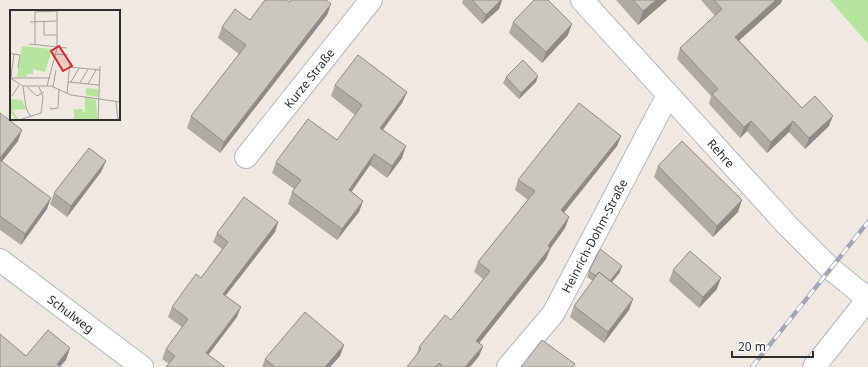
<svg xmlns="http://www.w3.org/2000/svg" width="868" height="367" font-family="'Noto Sans',sans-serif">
	<rect width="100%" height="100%" fill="#efe9e1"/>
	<path fill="#b6e59e" d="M830 0H868V44Z"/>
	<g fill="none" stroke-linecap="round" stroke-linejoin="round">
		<g stroke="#b4b7c1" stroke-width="24">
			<g id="minor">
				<path id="s1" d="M582 0 787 225 831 269 868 299"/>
				<path id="s2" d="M246 157 371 0"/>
				<path id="s3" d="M0 260 142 367"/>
				<path id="s4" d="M508 367 553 314 668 95"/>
				<path d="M814 367 868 299"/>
			</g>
		</g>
		<use href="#minor" stroke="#fff" stroke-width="22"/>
		<g stroke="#a3a6b8" stroke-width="4.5">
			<path id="rail" d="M752 367 868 222"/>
		</g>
		<use href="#rail" stroke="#fff" stroke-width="3" stroke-dasharray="9" stroke-linecap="butt"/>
	</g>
	<path fill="#afaba4" d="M463 0H502L499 9 482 24 462 3Z
		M616 0H667L638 25Z
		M701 0H782L781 3 739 40 802 108 829 126 805 149 789 132 767 153 747 131 740 138 709 104 711 96 677 59 680 48 715 16Z
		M290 2 331 4 327 15 220 153 187 128 191 116 239 54 218 38 222 27 250 20Z
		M513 22 568 35 542 63 509 33Z
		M538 76 536 82 519 99 503 83 506 77Z
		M335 85 407 92 402 103 383 130 402 158 387 178 370 165 351 192 363 201 359 212 337 240 288 204 292 192 294 189 272 173 276 162 337 140 355 115 331 96Z
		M0 113 18 141 2 161 47 209 21 245 0 230Z
		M621 136 617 146 564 213 569 217 565 228 550 249 546 259 479 343 483 346 479 356 470 367H407L416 356 419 347 451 320 483 279 474 272 478 262 528 200 515 190 518 180Z
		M106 161 101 172 67 217 50 204 54 193Z
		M658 166 738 212 713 237 654 177Z
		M278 222 275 232 225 296 237 317 169 364 162 359 166 349 182 327 168 317 172 307 201 278 222 249 213 242 217 233Z
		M673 270 717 289 699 308 669 281Z
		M589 271 620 272 612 282 633 299 629 310 604 343 570 317 574 306 593 281 587 277Z
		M340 356 330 367H262L265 359Z"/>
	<path fill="#8e8b86" d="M501 0H502L499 9 482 24 486 15Z
		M656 0H667L638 25 643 11Z
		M776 0H782L781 3 732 47 735 37Z
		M331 4 327 15 220 153 224 142Z
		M572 24 568 35 542 63 546 52Z
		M538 76 536 82 519 99 521 93Z
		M407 92 402 103 376 139 380 128Z
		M833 116 829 126 805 149 809 138Z
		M751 121 747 131 740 138 744 127Z
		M793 121 789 132 767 153 771 142Z
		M22 130 18 141 0 164V158Z
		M621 136 617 146 557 221 561 210Z
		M406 146 402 158 387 178 392 166Z
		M374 154 370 165 345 201 349 190Z
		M106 161 101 172 67 217 71 206Z
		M51 198 47 209 21 245 25 234Z
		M742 200 738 212 713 237 717 226Z
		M363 201 359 212 337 240 342 229Z
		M569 217 565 228 550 249 546 259 473 351 476 341Z
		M278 222 275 232 219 304 223 294Z
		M622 266 620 272 605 291 607 285Z
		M721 278 717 289 699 308 703 297Z
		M633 299 629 310 604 343 608 332Z
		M241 307 237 317 203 362 206 353Z
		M344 345 340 356 330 367H325Z
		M483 346 479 356 470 367H465Z
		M70 348 66 360 60 367 57 364Z"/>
	<path fill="#cbc7bf" stroke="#8e8b86" d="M265 0H287L290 2 291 0H326L331 4 224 142 191 116 246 45 222 27 235 9 250 20Z
		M472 0H501L486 15Z
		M534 0H548L572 24 546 52 513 22Z
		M633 0H656L643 11Z
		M714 0H776L735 37 802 108 815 96 833 116 809 138 793 121 771 142 751 121 744 127 712 94 718 89 680 48 722 9Z
		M358 55 407 92 380 128 406 146 392 166 374 154 349 190 363 201 342 229 292 192 301 180 276 162 308 119 337 140 362 105 335 85Z
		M523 60 538 76 521 93 506 77Z
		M579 103 621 136 561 210 569 217 548 246 550 248 476 341 483 346 465 367H444L439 363 435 367H407L421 349 419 347 445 315 451 320 490 271 478 262 535 191 518 180Z
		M0 113 22 130 0 158Z
		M682 141 742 200 717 226 658 166Z
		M89 148 106 161 71 206 54 193Z
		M0 160 51 198 25 234 0 216Z
		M244 197 278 222 223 294 241 307 206 353 225 367H166L175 356 166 349 188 319 172 307 196 274 201 278 228 242 217 233Z
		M600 249 622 266 610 281 599 272 596 276 589 271Z
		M690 251 721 278 703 297 673 270Z
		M599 272 633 299 608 332 574 306Z
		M305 312 344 345 325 367H275L265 359Z
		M48 330 70 348 57 364 61 367H0V334L26 356Z
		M542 340 575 364 573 367H521Z"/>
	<g text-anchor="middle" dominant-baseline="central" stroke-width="3.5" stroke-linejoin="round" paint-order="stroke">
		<g font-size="12" fill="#2e2e2e" stroke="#fff">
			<text stroke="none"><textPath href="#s2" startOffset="101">Kurze Straße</textPath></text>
			<text stroke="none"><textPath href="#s1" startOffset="207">Rehre</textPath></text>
			<text stroke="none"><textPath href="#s4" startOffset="158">Heinrich-Dohm-Straße</textPath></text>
			<text stroke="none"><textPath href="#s3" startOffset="89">Schulweg</textPath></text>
		</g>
	</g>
	<g transform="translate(10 10)">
		<rect width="110" height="110" fill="#efe9e1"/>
		<path d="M12 36 42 39 35 62 23 59V64H17V67H7ZM76 78 88 79V87L76 85ZM75 87 86 90 87 110H64V99H73V102H75ZM0 89 12 90 16 99 2 100 9 110H6L0 101Z" fill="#b6e59e"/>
		<path fill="none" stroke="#a29e99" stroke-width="1" d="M20 12 47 11M34 12V25H47M19 34 57 38M25 34V2L47 1M0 43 4 44 1 67M4 44 10 45 8 58M46 44 58 45M59 57 90 60M0 68H40M0 68 13 76H41L61 85 110 92M58 72 89 75M61 72 69 58M70 73 78 59M78 74 86 60M13 76 16 98 21 107M37 76 47 38V0M17 77 27 86 34 82M43 77 46 60M57 83 60 52M2 86 9 75M106 92 108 110M40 97 41 99 48 98 49 79M9 110 31 103 33 87 29 77M88 110 90 56"/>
		<path fill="#d62828" fill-opacity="0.15" stroke="#d62828" stroke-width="2" d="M49 36 62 56 53 61 41 41Z"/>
		<rect width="110" height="110" fill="none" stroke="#2e2e2e" stroke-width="2"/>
	</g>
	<path d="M732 351v6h81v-6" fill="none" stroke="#2e2e2e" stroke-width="2"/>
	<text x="738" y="351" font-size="12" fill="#2e2e2e" stroke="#ffffff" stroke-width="3" paint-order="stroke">20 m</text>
</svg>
